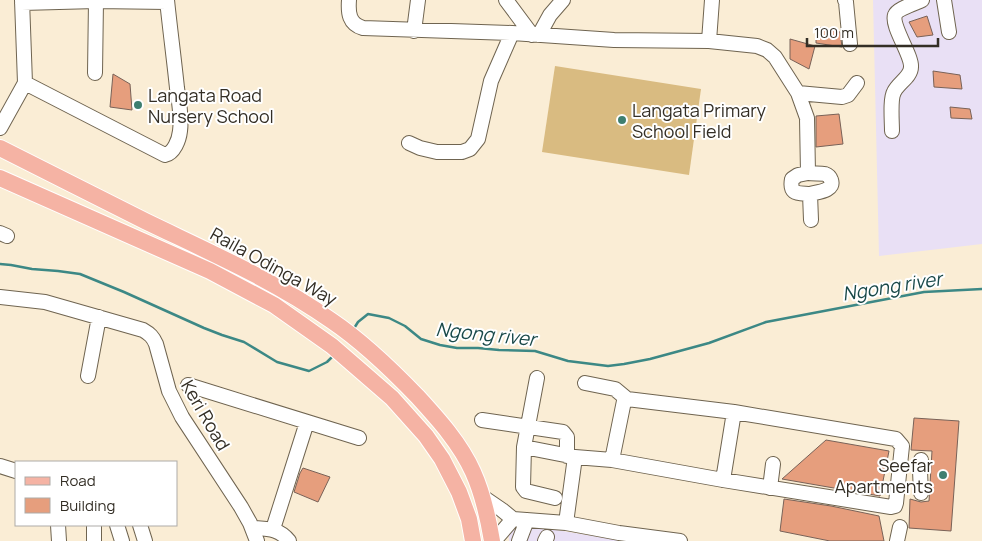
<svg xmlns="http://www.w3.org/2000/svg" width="982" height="541" font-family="Manrope,sans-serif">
	<rect width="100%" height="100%" fill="#faedd5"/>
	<path fill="#e9e0f5" d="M873 0H982V244L879 256Z
		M515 526 530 529 532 526 624 541H509L508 528Z"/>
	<path fill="#d9bb81" d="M555 66 701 89 689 175 542 152Z"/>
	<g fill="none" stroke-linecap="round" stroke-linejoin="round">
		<path stroke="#3c8885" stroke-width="2.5" d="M0 264 11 265 32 269 58 271 80 274 124 292 204 328 222 335 244 342 277 362 309 371 327 362 333 356
			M353 330 358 322 368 314 389 318 405 326 421 339 440 345 457 348H478L499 350 535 351 568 361 608 366 624 364 650 359 709 343 766 322 924 292 982 289"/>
	</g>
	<path fill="#e69e7d" stroke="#796258" d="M927 16 933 35 917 37 909 22Z
		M816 27 840 32 842 47 816 43Z
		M790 39 815 46 809 69 790 59Z
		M933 71 960 75 962 89 934 87Z
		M113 74 130 84 132 110 110 107Z
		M950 107 970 109 972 119 951 118Z
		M839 114 843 144 816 147V116Z
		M914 418 959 421 951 531 909 528 910 499 921 502 929 501 932 451 911 450Z
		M826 440 889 451 880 496 782 479Z
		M303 468 330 477 318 502 294 492 300 473Z
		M784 499 831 506 879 516 884 541H830L780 531Z"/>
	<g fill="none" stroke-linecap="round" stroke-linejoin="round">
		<g stroke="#6f6450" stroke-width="16">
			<path id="minor" d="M349 0C348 13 349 24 363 28L512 33 614 40 709 41 712 0
				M506 0 532 35
				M845 0 846 2 850 44
				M944 0 949 32
				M22 3 96 1 167 2
				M414 31 418 0
				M539 35 550 15 563 0
				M709 41 757 46 767 50 775 57 798 93 807 118 808 173C813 174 820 173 825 174 828 175 830 177 831 180 835 191 817 192 810 194L811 220
				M95 73 96 1
				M25 83 165 155C174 153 179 140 180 131 182 117 179 102 177 88 174 59 170 29 167 0
				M798 93 842 97 848 95 857 83
				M0 128 25 83 22 0
				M892 131C892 122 890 99 894 92 898 83 911 77 911 67 912 55 891 26 895 15 897 9 916 3 922 0
				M409 143 420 148 437 152H462L470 149 478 139 491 81 512 33
				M808 173 798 175 792 179C789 195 798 193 810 194
				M0 233 7 236
				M0 297 45 302 143 330C150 334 153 337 156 344L169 391 182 417 241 507 250 523 257 541
				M88 376 99 317
				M537 378 524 447 523 487 526 491 555 498
				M585 383 615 389 627 399 734 412
				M188 385 359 438
				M482 420 563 432 567 437V456
				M524 447 575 457
				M612 460 624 401 627 399
				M921 460 920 471 921 493
				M0 466 16 471
				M770 488 773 464
				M483 497 502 510 513 519 566 523 619 533 680 541
				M566 523 575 457 612 460 723 480 891 507 895 506 896 503 902 446 896 439 734 412 723 480
				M58 525 59 541
				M94 525V541
				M117 525 122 541
				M140 525 145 541
				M253 528C267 529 279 528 289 541
				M273 529 307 422
				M494 541 513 519
				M519 541 527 520
				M545 541 547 537
				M897 541 900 527"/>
		</g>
		<g stroke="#fff" stroke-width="18">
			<path id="major" d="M0 148C48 172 97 197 145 221 209 252 274 280 332 321 363 342 391 369 417 396 438 419 460 443 473 472 483 494 488 517 492 541
				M0 178 210 271 274 305 332 346 392 398 426 436 442 459 459 492 469 519 473 541"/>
		</g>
		<use href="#minor" stroke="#fff" stroke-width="14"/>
		<use href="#major" stroke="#f5b3a4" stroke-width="16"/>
	</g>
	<g fill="#3e7f70" stroke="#fff" stroke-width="2">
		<circle cx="138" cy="105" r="5"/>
		<circle cx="622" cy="120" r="5"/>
		<circle cx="943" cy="475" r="5"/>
	</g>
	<g text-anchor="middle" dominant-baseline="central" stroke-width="4" stroke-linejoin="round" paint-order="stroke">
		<g font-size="18" fill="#332e25" stroke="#fff" text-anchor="start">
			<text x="148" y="95">Langata Road<tspan x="148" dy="21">Nursery School</tspan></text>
			<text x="632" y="110">Langata Primary<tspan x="632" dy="21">School Field</tspan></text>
			<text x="933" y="465" text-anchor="end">Seefar<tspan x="933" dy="21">Apartments</tspan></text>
		</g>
		<g font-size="18" fill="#332e25" stroke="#fff">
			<text transform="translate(274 266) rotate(29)">Raila Odinga Way</text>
			<text transform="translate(206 415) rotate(60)">Keri Road</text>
		</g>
		<g font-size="19" font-style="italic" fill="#194949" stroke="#fff">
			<text transform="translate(892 286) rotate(-9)">Ngong river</text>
			<text transform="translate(486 334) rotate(6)">Ngong river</text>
		</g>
	</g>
	<rect x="15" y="461" width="162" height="65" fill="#ffffff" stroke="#adaba8"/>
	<rect x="25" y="477" width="25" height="8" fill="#f5b3a4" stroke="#adaba8"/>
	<text x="60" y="486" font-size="15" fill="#332e25">Road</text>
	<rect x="25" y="498" width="25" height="15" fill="#e69e7d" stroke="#adaba8"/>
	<text x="60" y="511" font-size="15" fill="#332e25">Building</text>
	<path d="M807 38v8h131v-8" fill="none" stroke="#332e25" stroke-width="2.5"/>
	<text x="814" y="38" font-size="15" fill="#332e25" stroke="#ffffff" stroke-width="4" paint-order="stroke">100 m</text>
</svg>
